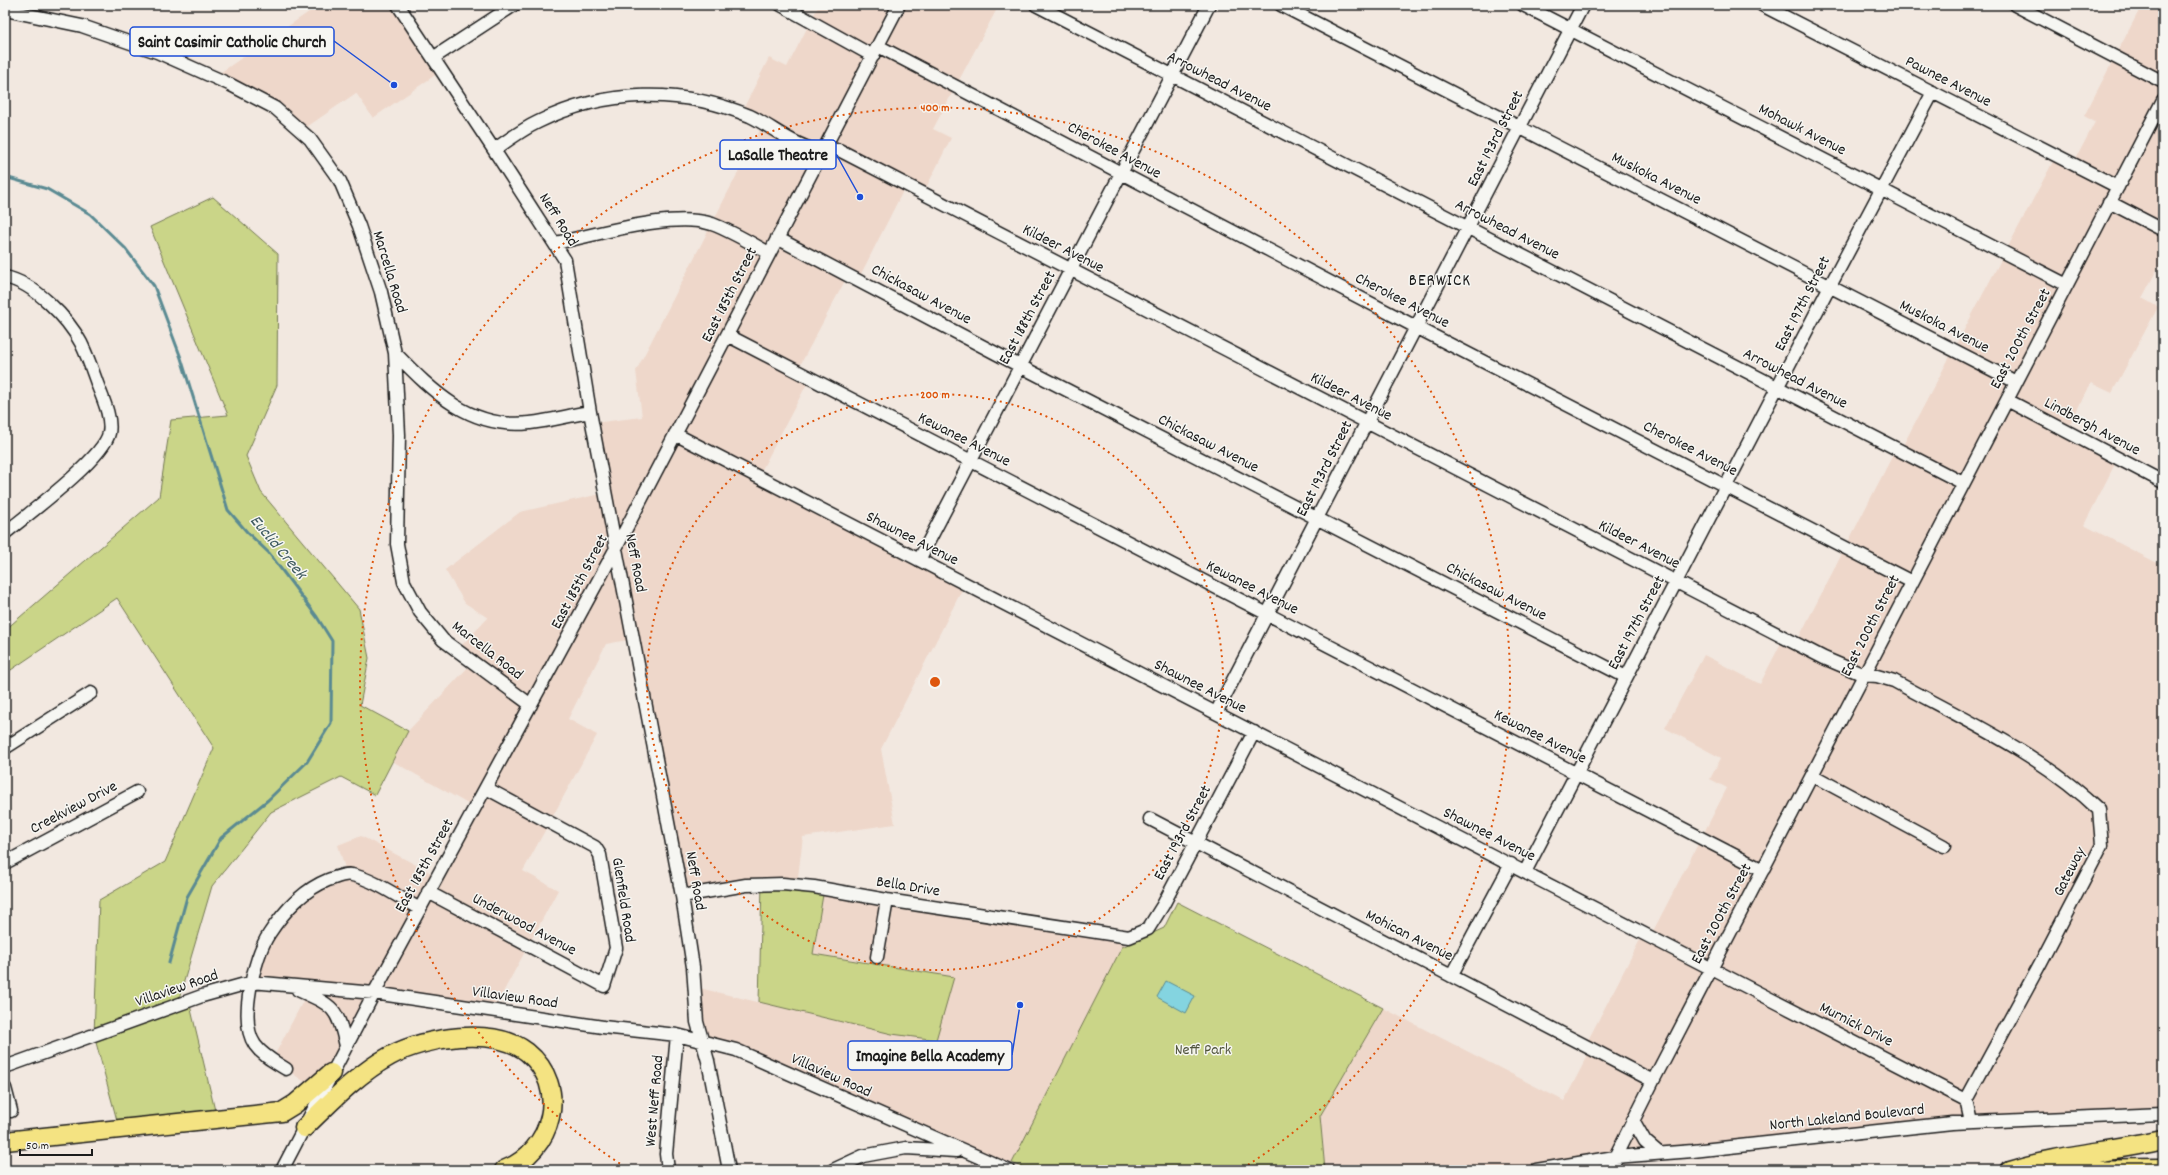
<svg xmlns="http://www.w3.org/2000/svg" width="2168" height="1175" font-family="Dekko,sans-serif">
	<rect width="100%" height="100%" fill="#f2e8e0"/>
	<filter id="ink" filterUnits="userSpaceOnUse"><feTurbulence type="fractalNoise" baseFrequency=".025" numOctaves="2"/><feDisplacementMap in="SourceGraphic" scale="8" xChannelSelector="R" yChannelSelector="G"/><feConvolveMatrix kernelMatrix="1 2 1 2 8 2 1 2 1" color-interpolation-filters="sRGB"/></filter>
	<g filter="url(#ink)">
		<path fill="#eed7ca" d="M319 5H398L441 71 373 118 356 93 301 131 214 77Z
			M819 5H999L933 129 951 138 923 194 906 185 858 280 848 275 797 371 810 378 758 477 965 584 881 749 895 824 803 837 797 885 682 896 633 639 606 644 568 719 597 735 523 871 558 890 493 1011 374 993 331 1073 314 1088 272 1060 310 988 252 982 259 957 298 897 347 875 338 845 361 836 437 876 475 808 392 761 408 731 473 662 457 650 488 618 465 603 445 570 520 512 605 493 593 423 642 417 636 371 763 124 741 113 769 58 787 67Z
			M2142 5H2163V258L2142 298 2158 307 2112 393 2091 383 2066 431 2118 458 2084 525 2163 566V1112L2062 1118 1536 1170H1325L1320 1116 1383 1008 1564 1101 1591 1049 1585 1046 1643 934 1650 937 1727 788 1710 779 1721 758 1665 728 1704 655 1760 684 1784 637 1796 643 1896 449 1900 451 2056 156 2073 164 2095 122 2084 116Z
			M824 889 1129 937 1009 1170 702 1040 695 987 892 1034 936 1040 869 962 813 954Z"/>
		<path fill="#cad588" stroke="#737852" d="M213 197 278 254 277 385 246 456 261 492 359 609 369 658 360 705 408 731 375 795 341 777 271 812 212 886 177 1005 189 1001 217 1119 119 1128 94 1035 99 900 165 862 214 748 117 598 5 674V630L159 497 171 420 228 415 150 227Z
			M762 884 824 889 813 954 954 977 936 1040 892 1034 759 1002Z
			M1177 902 1383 1008 1320 1116 1325 1170H1029L1012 1163 1122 947 1164 928Z"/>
		<path fill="#84d4e0" stroke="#5a8a92" d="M1166 981 1195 996 1186 1013 1157 997Z"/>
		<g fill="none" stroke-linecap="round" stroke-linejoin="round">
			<path stroke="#5a8a92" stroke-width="3" d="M5 177 47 189 90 214 125 248 154 286 181 358 228 510 247 532 269 553 317 617 332 641 331 723 307 762 268 800 221 838 187 897 169 963"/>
			<g stroke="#1c1c1c" stroke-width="15">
				<path id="minor" d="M398 5 494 150 565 260 590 412 682 896 693 967 697 1022 708 1061 729 1170
					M781 5 873 56
					M1036 5 1963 483
					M1281 5 2016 382
					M1523 5 2067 285
					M1762 5 2118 187
					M2015 5 2163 82
					M5 10 82 26 157 52 229 84 275 108 310 139 340 181 359 226 381 292 395 353 399 435 397 544 404 582 420 612 443 640 531 705
					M878 46 1416 327 1912 582
					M433 58 514 5
					M494 150C508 140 523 129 538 122 605 89 681 87 750 116 769 125 789 142 809 148 818 150 830 150 839 150L1824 658 1864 675 1877 676 1894 681C1963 719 2041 754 2099 810L2102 845 2040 964 1966 1100
					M2109 202 2163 230
					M777 238 1020 366 1626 677
					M555 243C597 235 672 211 712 224 731 231 751 243 769 253
					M5 277C34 283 68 318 81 343 88 357 93 372 98 386 103 399 112 418 109 433 104 458 27 515 5 533
					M727 335 1763 870
					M395 353C433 392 471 430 530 423 550 421 571 415 590 412
					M2007 400 2163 482
					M675 434 1966 1100 1971 1122
					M919 560 1209 5
					M1216 713 1583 5
					M5 748 91 693
					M1812 775 1944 846
					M1150 819 1653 1081
					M5 863 137 792
					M1525 872 1830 286 1933 92
					M428 892 604 986 616 948 600 855 595 847 486 788
					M682 896 746 885 783 884 814 887 887 900 1129 937 1148 929 1163 905 1254 732
					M877 957 887 900
					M1451 976 1511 864
					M298 990C334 1006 337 1007 346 1046
					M5 1067 202 996 252 982 374 993 603 1027 677 1035 736 1050 1008 1170
					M286 1069C275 1062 263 1056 255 1045 238 1021 254 957 269 934 284 911 303 890 328 880 335 878 345 873 352 875 373 879 400 898 420 909
					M5 1088 11 1111
					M1633 1120 1645 1141 1659 1153
					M282 1170 374 993 616 548 899 5
					M668 1170 666 1154 677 1035
					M833 1170 863 1156 906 1148 956 1151
					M1536 1170 1615 1157 1693 1151 1952 1123 2163 1114
					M1613 1170 1615 1157 1653 1081 2163 100"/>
			</g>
			<g stroke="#1c1c1c" stroke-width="21">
				<path id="highway" d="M304 1128C331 1102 357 1074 390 1056 425 1037 494 1026 527 1052 570 1087 553 1151 504 1170
					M5 1141 282 1112 295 1104 331 1073
					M2009 1170C2059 1154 2112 1152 2163 1140
					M2050 1170 2163 1169"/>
			</g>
			<use href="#minor" stroke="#f6f6f2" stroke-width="12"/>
			<use href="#highway" stroke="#f4e382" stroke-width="18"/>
		</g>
	</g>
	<g fill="none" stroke="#de560d" stroke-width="2" stroke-dasharray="2 4">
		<circle cx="935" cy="682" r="288"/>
		<path d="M630 1170A575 575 0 1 1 1240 1170"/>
	</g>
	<g text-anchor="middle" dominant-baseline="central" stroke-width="3" stroke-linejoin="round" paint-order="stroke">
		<g font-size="16" fill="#1c1c1c" stroke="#f6f6f2">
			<text transform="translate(1219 82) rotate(27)">Arrowhead Avenue</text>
			<text transform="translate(1948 82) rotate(27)">Pawnee Avenue</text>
			<text transform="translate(1802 130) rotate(27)">Mohawk Avenue</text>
			<text transform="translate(1496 139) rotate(-63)">East 193rd Street</text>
			<text transform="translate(1114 151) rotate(28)">Cherokee Avenue</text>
			<text transform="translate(1656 179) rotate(27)">Muskoka Avenue</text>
			<text transform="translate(558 220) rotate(58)">Neff Road</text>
			<text transform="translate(1507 230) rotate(27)">Arrowhead Avenue</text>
			<text transform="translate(1063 249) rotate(27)">Kildeer Avenue</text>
			<text transform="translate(389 272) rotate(73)">Marcella Road</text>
			<text transform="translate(730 295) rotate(-63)">East 185th Street</text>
			<text transform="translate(921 295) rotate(28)">Chickasaw Avenue</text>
			<text transform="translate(1402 301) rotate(27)">Cherokee Avenue</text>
			<text transform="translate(1803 304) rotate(-63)">East 197th Street</text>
			<text transform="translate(1028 318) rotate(-62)">East 188th Street</text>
			<text transform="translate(1944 327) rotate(27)">Muskoka Avenue</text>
			<text transform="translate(2021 339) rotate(-62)">East 200th Street</text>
			<text transform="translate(1795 379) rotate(27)">Arrowhead Avenue</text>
			<text transform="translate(1351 397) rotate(27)">Kildeer Avenue</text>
			<text transform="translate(2092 427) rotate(28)">Lindbergh Avenue</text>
			<text transform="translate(964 440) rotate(27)">Kewanee Avenue</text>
			<text transform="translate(1208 444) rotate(27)">Chickasaw Avenue</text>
			<text transform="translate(1690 449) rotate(27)">Cherokee Avenue</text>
			<text transform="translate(1325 469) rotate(-63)">East 193rd Street</text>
			<text transform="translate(912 539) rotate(27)">Shawnee Avenue</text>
			<text transform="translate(1639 545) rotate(27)">Kildeer Avenue</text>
			<text transform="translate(635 563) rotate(79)">Neff Road</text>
			<text transform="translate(580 582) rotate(-62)">East 185th Street</text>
			<text transform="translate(1252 588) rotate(27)">Kewanee Avenue</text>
			<text transform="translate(1496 592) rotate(27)">Chickasaw Avenue</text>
			<text transform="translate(1637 623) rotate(-62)">East 197th Street</text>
			<text transform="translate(1871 626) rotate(-63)">East 200th Street</text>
			<text transform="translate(487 651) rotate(38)">Marcella Road</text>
			<text transform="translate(1200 687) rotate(27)">Shawnee Avenue</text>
			<text transform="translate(1540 737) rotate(27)">Kewanee Avenue</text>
			<text transform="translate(74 808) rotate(-28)">Creekview Drive</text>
			<text transform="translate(1183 833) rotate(-62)">East 193rd Street</text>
			<text transform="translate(1489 835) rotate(27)">Shawnee Avenue</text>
			<text transform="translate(425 866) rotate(-61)">East 185th Street</text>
			<text transform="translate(2070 872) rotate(-63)">Gateway</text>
			<text transform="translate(695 881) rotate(80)">Neff Road</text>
			<text transform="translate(908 887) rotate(9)">Bella Drive</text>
			<text transform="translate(623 900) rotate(81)">Glenfield Road</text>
			<text transform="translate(1722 914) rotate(-62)">East 200th Street</text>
			<text transform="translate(524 925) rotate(28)">Underwood Avenue</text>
			<text transform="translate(1409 936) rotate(27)">Mohican Avenue</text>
			<text transform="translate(177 989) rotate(-19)">Villaview Road</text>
			<text transform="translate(515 998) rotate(8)">Villaview Road</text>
			<text transform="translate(1856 1025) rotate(27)">Murnick Drive</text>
			<text transform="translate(831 1076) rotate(24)">Villaview Road</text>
			<text transform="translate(655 1101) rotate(-85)">West Neff Road</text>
			<text transform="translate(1847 1118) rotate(-6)">North Lakeland Boulevard</text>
		</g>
		<g font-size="16" fill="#50543c" stroke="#f6f6f2">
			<text x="1203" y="1050">Neff Park</text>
		</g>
		<g font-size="17" letter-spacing="1" fill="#1c1c1c" stroke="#f6f6f2">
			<text x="1440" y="282">BERWICK</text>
		</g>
		<g font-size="17" font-style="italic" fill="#405c61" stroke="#f6f6f2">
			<text transform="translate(277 548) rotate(50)">Euclid Creek</text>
		</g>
	</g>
	<circle cx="935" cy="682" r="6" fill="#de560d" stroke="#f6f6f2" stroke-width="2"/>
	<g font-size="12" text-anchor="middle" font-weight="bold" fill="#de560d" stroke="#f6f6f2" stroke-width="3" stroke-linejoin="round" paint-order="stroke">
		<text x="935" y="111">400 m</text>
		<text x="935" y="398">200 m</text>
	</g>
	<path fill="none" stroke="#1d4ed8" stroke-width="1.5" d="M394 85L334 41M860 197L836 154M1020 1005L1012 1055"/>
	<g fill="#1d4ed8" stroke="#f6f6f2" stroke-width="1.5">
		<circle cx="394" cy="85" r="4"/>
		<circle cx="860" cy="197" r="4"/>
		<circle cx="1020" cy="1005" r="4"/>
	</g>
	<g fill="#f6f6f2" stroke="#1d4ed8" stroke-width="1.5">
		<rect x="130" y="27" width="204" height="29" rx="4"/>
		<rect x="720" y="140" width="116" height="29" rx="4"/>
		<rect x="848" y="1041" width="164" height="29" rx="4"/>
	</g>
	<g font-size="17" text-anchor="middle" font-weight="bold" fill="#1c1c1c">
		<text x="232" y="47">Saint Casimir Catholic Church</text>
		<text x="778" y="160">LaSalle Theatre</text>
		<text x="930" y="1061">Imagine Bella Academy</text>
	</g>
	<rect width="2168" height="1175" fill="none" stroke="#f6f6f2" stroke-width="20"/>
	<rect x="10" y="10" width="2148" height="1155" fill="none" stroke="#1c1c1c" stroke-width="1.5" filter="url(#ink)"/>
	<path d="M20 1149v6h72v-6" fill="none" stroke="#1c1c1c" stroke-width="2"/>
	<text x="26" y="1149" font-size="12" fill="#1c1c1c" stroke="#f6f6f2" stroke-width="3" paint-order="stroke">50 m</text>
</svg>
